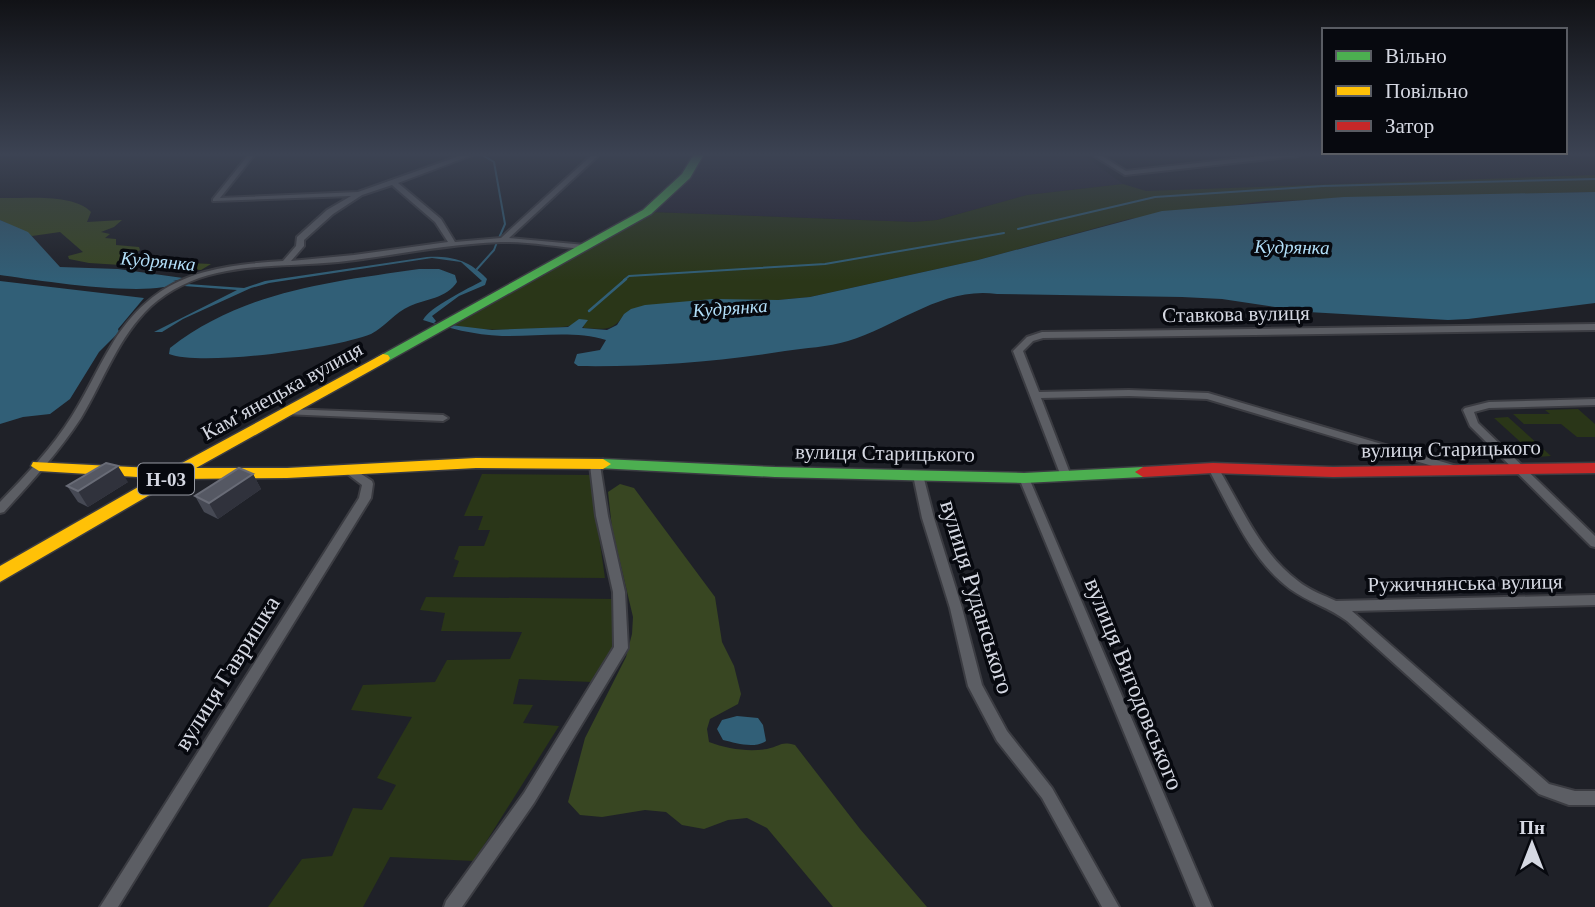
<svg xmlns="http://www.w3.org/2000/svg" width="1595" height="907" font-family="'Times New Roman',serif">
	<rect width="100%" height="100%" fill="#1f2128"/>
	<path fill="#262432" d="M701 154H1082L1123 184 1027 195 937 220 914 222 650 212Z"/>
	<path fill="#2a3618" d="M1595 175V192L1266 201 1129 219 978 260 810 297 624 314C614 332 603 329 584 328L582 324C574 323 570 327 561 327 524 330 486 332 450 325L650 212 914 222 937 220 1027 195 1123 184 1146 191Z
		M1578 409 1595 424V437H1577L1561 424H1524L1513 414H1550L1545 410Z
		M1508 417 1551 456 1537 457 1494 418Z
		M482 474 590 475 605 578 453 577 459 561 454 559 459 546H484L490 530H478L483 516H464Z
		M426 597 615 599 614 648 592 682 519 679 513 704 533 705 523 723 559 726 474 861 390 857 363 907H268L302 859 332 856 353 808 382 810 396 785 377 778 412 717 351 710 363 685 435 682 447 660 510 659 522 632 441 631 445 613 420 610Z"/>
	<path fill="#384622" d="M0 198C24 199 73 193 91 212L87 222 122 220 114 227 101 232 110 234 105 238 116 239V245L139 247 140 250 126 260 211 264 201 270 89 263 69 259 68 256 83 252 60 232 32 236 0 220Z
		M620 484 634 488 715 597 722 642 734 666 741 694 738 704 710 719 707 729 709 742C727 749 748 752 767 749 781 746 780 741 795 745L860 829 927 907H833L767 828 747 818 728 820 704 829 682 825 666 812 645 810 602 817 580 815 568 802 585 738 626 657 632 634 633 617 612 528 608 492Z"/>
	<path fill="#315f77" d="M1595 192V303L1468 319 1448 320 1308 312 1222 299 1182 297 997 294C943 286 898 326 848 341 828 347 805 348 785 351 716 362 647 367 578 366L574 363 577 354 600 350 606 340C573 330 535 337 502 336 474 335 448 328 423 320 428 308 469 288 482 281L461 262 432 258 269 283 251 288 183 319 162 332H154L237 290 184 286 187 284 244 288 265 281 427 257C452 256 469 260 487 279L485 285 459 296 432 316 436 321 434 323 492 330 568 327 579 319 588 320 582 328 607 330 617 325 624 314 631 309 645 305 713 299 778 300 810 297 978 260 1162 211 1344 197Z
		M0 220 28 232 60 267 118 269 183 278 181 281 173 280 180 282C153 299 36 280 0 275Z
		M419 269H439L455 275 457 282C447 298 426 299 410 306 395 312 385 327 371 334 337 348 202 367 169 354L170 348C243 291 330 282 419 269Z
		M0 281 144 298 118 329 119 332 99 352 70 399 50 414 23 417 0 424Z
		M737 716 758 718 763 725 766 741C754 749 736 743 723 740L717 729 722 720Z"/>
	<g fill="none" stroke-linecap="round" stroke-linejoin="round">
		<path stroke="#315f77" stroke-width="2" d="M482 155 494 162 505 224 499 238
			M1018 229 1155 197 1323 186 1595 179
			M477 269 494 250 497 242
			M624 280 629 276 825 264 1004 233"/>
		<path stroke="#315f77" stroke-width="2.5" d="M589 311 626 279"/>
		<g stroke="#3b3c42" stroke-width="4">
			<path id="street" d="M249 154H255L220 198 358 192 465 154H475L398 183 441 219 455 242 501 238 593 154H600L509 238 585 245 589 247 585 249C557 247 528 241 501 242 446 244 392 256 338 262 298 266 256 264 217 273 193 278 169 290 151 306 118 337 104 380 81 418 59 452 31 482 4 512L0 513V502C26 475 52 448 72 416 86 394 97 369 111 346 153 276 206 266 283 261L296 246 297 237 327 210 351 196 213 201V199ZM392 185 435 222 448 242 354 255 291 261 304 246V240L333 214 362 195Z
				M1091 154H1099L1126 171 1279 154H1301L1298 156 1125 175Z
				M1595 324V330L1043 338 1033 341 1023 351 1039 392 1129 390 1208 393 1460 467 1461 469 1460 471 1456 473 1207 399 1129 396 1041 398 1071 476 1066 480 1062 479 1013 351 1027 337 1042 332Z
				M1595 399V405L1489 408 1474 412 1478 423 1595 536V547L1591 546 1470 426 1463 410 1465 408 1489 402Z
				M288 409 443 415 448 418 443 421 284 414 283 412Z
				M595 462 600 465 608 516 625 592 628 648 534 803 462 907H444L446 901 524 793 614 647 613 592 596 516 590 465Z
				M1213 464 1217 466C1241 505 1259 552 1298 581 1309 590 1323 595 1336 601L1595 595V605L1352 611 1549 784 1575 791H1595V805H1569L1539 794 1347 621C1330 608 1308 602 1290 589 1251 560 1231 510 1208 468Z
				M349 466 372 481 373 484 371 498 118 907H100L359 498 362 485 345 472 344 470 345 468Z
				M918 471 923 475 934 518 962 608 982 685 1007 731 1052 788 1119 907H1102L1042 798 997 741 968 686 950 608 922 518 913 475Z
				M1024 474 1029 478 1212 907H1196L1019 478Z"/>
		</g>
		<g stroke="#3b3c42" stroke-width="3">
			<path id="fast" d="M694 154H704L690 178 651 214 388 361 383 362 376 358 643 210 682 174Z
				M603 459 775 467 1024 473 1143 467 1151 472 1143 477 1024 483 775 477 597 468 595 464Z"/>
		</g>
		<g stroke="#3b3c42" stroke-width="3">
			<path id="slow" d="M383 354 388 355 390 358 388 361 196 468H287L476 458 603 459 611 464 603 469 476 468 287 478 177 479 0 582V566L154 478 39 471 31 466 33 462 171 469Z"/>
		</g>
		<g stroke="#3b3c42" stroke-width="3">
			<path id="jam" d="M1213 463 1333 467 1595 463V473L1333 477 1213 473 1143 477 1135 472 1143 467Z"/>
		</g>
		<use href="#street" fill="#5c5e64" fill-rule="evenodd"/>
		<use href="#fast" fill="#4caf50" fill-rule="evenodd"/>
		<use href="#slow" fill="#ffc107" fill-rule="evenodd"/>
		<use href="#jam" fill="#c62828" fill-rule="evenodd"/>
	</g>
	<path fill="#464954" d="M253 474 261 489 218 519 204 512 195 496Z
		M128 482 88 507 78 502 67 486Z"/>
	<path fill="#30323c" d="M118 466 128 482 88 507 78 491Z
		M253 474 261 489 218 519 209 503Z"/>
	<path fill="#555863" stroke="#696c77" stroke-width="2" d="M106 463 118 466 78 491 67 486Z
		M239 468 253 474 209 503 195 496Z"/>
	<linearGradient id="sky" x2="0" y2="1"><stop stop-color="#111216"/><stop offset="0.55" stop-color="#3c4353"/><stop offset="1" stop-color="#3c4353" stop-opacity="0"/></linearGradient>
	<rect width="1595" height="281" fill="url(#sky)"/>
	<g text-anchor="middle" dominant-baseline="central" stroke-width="7" stroke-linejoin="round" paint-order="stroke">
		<g font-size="19" font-style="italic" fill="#b2dff9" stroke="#07090f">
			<text transform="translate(1292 247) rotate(1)">Кудрянка</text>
			<text transform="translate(158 261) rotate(5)">Кудрянка</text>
			<text transform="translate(730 308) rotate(-4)">Кудрянка</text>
		</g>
		<rect fill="#07090f" stroke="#979aa3" stroke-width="2" x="138" y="463.5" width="56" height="31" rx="5"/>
		<g font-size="19" font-weight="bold" fill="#d5d8e2">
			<text x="166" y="479">Н-03</text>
		</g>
		<g font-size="21" fill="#d5d8e2" stroke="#07090f">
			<text transform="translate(1236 314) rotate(-1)">Ставкова вулиця</text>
			<text transform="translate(282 391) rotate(-29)">Камʼянецька вулиця</text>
			<text transform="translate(1451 449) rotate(-1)">вулиця Старицького</text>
			<text transform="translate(885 453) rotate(1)">вулиця Старицького</text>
			<text transform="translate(1465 583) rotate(-1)">Ружичнянська вулиця</text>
		</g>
		<g font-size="24" fill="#d5d8e2" stroke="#07090f">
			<text transform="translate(977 597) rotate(73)">вулиця Руданського</text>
			<text transform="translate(227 673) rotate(-58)">вулиця Гавришка</text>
			<text transform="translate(1134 684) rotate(68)">вулиця Вигодовського</text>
		</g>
	</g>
	<rect x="1322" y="28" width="245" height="126" fill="#07090f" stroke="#595c63" stroke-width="2"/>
	<rect x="1336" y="51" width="35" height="10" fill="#4caf50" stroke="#595c63" stroke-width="2"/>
	<text x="1385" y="63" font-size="21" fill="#d5d8e2">Вільно</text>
	<rect x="1336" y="86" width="35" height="10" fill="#ffc107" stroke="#595c63" stroke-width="2"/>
	<text x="1385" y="98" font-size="21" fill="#d5d8e2">Повільно</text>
	<rect x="1336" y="121" width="35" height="10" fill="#c62828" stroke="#595c63" stroke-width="2"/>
	<text x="1385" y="133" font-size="21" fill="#d5d8e2">Затор</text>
	<g transform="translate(1532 844)" stroke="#07090f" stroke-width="5" paint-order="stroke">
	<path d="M0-5L12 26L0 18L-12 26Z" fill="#d5d8e2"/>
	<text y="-10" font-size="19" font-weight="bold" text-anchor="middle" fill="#d5d8e2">Пн</text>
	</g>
</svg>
